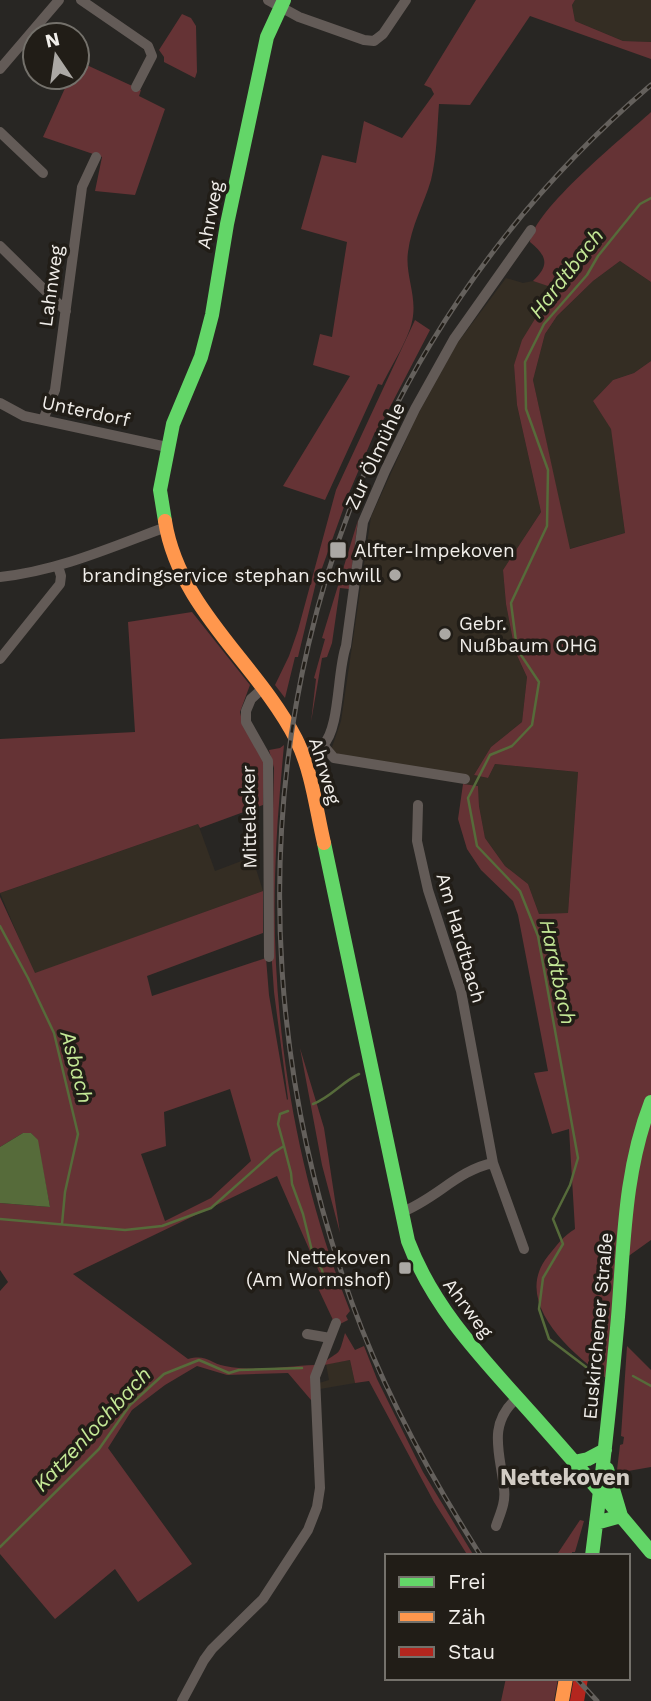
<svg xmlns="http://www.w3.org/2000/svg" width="651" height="1701" font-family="'Work Sans',sans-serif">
	<rect width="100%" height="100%" fill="#282623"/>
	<path fill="#342d23" d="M575 0H651V42L623 41 575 21 572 5Z
		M620 261 651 282V361L634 373 613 380 593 401 611 428 625 533 569 549 533 380 545 334 557 316 593 281Z
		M506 278 523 283 533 281 554 287 514 365 517 405 541 512 503 570 506 604 515 651 527 677 522 722 491 747 474 775 488 778 495 764 578 772 568 913 539 914 528 884 505 866 485 838 479 806 478 786 463 784V779L330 753 341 721 371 517 417 416 456 345Z
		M198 824 215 871 260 854 256 869 263 891 34 974 0 893Z
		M350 1360 355 1383 320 1389 319 1383 329 1380 326 1364Z"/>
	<path fill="#653335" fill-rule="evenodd" d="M476 0H575L572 5 575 21 623 41 651 42V59L530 16 470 105 439 104C437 129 437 155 431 180 424 204 411 226 408 252 405 273 416 294 413 316 411 336 391 366 382 385L378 384 325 500 283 486 350 376 313 365 320 334 332 337 347 242 301 229 322 155 356 163 364 121 402 138 434 94 431 88 424 85Z
		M182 14 191 18 196 26 197 72 195 78 164 62V57L159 50Z
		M78 61 141 90 139 96 165 109 135 195 95 191 102 157 43 137 70 77H77Z
		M651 112V282L620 261 593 281 557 316 545 334 533 380 570 549 625 533 611 429 593 401 613 380 634 373 651 361V1240L623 1260 612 1382C575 1357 510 1303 548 1256 557 1245 563 1236 575 1229L569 1129 552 1134 534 1073 548 1071 518 915 513 901 481 870 467 849 458 819 463 784 478 786 479 806 485 838 505 866 528 884 539 914 568 913 578 772 495 764 488 778 474 775 491 747 522 722 527 677 515 651 506 604 503 570 541 512 517 405 514 365 522 340 554 288 533 281C550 265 547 256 530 242 533 210 625 136 651 112Z
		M415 320 430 330 377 432H375L349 493 321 571 319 570 298 657H295L285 698 275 685 289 656 298 630 336 490Z
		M358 520 349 589 340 588 332 643 327 657 322 658 311 722 316 679 314 678 325 639 322 638Z
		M192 612 250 685 240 712 243 725 265 761 263 805 200 828 198 824 0 893V739L135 732 128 622Z
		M284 745C280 789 276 833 275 878 271 1024 296 1175 350 1311L346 1316 348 1320 340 1324 333 1320 318 1288 324 1283 277 1176 73 1274 188 1359C207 1354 209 1363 225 1366 252 1372 288 1366 315 1365L311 1377V1400L288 1373 227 1375 197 1366 165 1385 132 1410 108 1448 192 1564 138 1602 115 1569 55 1619 0 1554V1291L8 1282 0 1270V1203L50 1207 37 1140 31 1133H23L0 1147V897L35 973 263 891V933L147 976 152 996 266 958 269 995 287 1100 288 1099 274 992 270 934 274 768 269 750 280 748ZM230 1089 251 1161 211 1198 165 1221 141 1154 166 1146 164 1112Z
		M300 1048 324 1128 340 1233 322 1165Z
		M345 1333 355 1350 364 1346 377 1379 423 1472 474 1556H468L434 1502 369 1381 355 1383 350 1360 324 1365 323 1363C341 1349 338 1358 345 1333Z
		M627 1346 651 1370V1467L628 1471 617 1470 620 1445 623 1444 624 1437 621 1436Z
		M580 1520 584 1521 575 1552H572V1556H556Z
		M506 1678H558L554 1701H501Z"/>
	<path fill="#566b3a" d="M23 1133H31L38 1140 50 1207 0 1203V1147Z"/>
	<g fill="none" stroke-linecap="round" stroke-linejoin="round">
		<path stroke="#566b3a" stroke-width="2.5" d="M0 926 28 978 54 1033 78 1134 65 1192 62 1224
			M313 1104C331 1097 342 1082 359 1074
			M284 1146 291 1173 292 1184 303 1214 312 1251 322 1270 324 1279
			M0 1219 125 1230 162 1226 211 1208 273 1153 284 1146 278 1124 280 1114 288 1111
			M586 1367 549 1339 539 1309 543 1278 563 1244 553 1219 570 1185 578 1158 538 936 520 891 477 846 468 798 490 755 512 746 532 725 539 682 517 649 511 603 547 526 548 470 526 409 525 362 544 324 587 275 598 256 640 204 651 198
			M633 1376 651 1386
			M0 1547 99 1449 130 1405 164 1374 199 1360 229 1373 239 1370 302 1368"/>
		<path stroke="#635b57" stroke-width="10" d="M81 0 148 46 152 56 136 87
			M268 0 299 17 364 40 374 41 383 34 406 0
			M0 69 59 0
			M0 132 43 173
			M0 246 66 311
			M0 403 24 416 167 447
			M43 420 55 390 82 187 96 157
			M0 577C58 571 112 547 166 527
			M0 659 60 584 61 576 58 566
			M263 688 251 699 246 711V722L268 761 269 957
			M323 745 334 758 465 779
			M303 754C309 752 318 749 323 745 340 729 337 671 346 646L363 522 385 471 415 409 454 339 531 230
			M418 805 417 841 428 890 461 991 493 1163 524 1249
			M402 1212C436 1199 458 1170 493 1163
			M307 1334 330 1338
			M496 1526C500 1514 506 1502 504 1489 501 1455 486 1425 517 1398
			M182 1701 204 1660 212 1649 263 1599 308 1530 317 1507 320 1488 315 1377 336 1323"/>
		<path stroke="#63d668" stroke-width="14" d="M165 521 160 490 173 424 201 357 212 315 227 224 267 37 284 0
			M324 843 408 1241C434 1310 484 1360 532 1414 572 1459 612 1505 651 1552
			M574 1462 588 1459 605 1450
			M596 1523 621 1516 607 1469
			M592 1556C602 1477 611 1397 618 1317 624 1244 624 1171 651 1102"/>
		<path stroke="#ff974d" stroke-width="14" d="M165 521C179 609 257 663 296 739 312 771 316 809 324 843
			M562 1701 566 1678"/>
		<path stroke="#b3261e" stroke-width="14" d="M577 1701 581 1678"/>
		<g stroke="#64605c" stroke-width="5">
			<path id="rail" d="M481 1556C430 1476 384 1392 352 1303 195 866 293 391 651 85
				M576 1678 597 1701"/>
		</g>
		<use href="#rail" stroke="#211d17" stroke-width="2.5" stroke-dasharray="8" stroke-linecap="butt"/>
	</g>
	<g fill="#aba8a4" stroke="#211d17" stroke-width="2.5">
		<rect x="329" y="541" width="18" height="18" rx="3.5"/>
		<circle cx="395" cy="575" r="7"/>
		<circle cx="445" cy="634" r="7"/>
		<rect x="398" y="1261" width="14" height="14" rx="3.5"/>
	</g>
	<g text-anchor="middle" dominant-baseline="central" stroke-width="7" stroke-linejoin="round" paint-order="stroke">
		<g font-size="19" fill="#f1eeea" stroke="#211d17">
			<text transform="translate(210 215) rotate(-79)">Ahrweg</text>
			<text transform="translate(51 286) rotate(-82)">Lahnweg</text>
			<text transform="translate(86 411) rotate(12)">Unterdorf</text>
			<text transform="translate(375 456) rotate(-65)">Zur Ölmühle</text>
			<text transform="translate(325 771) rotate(73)">Ahrweg</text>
			<text transform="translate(249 817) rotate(-91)">Mittelacker</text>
			<text transform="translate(461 938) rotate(74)">Am Hardtbach</text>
			<text transform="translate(468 1308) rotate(53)">Ahrweg</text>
			<text transform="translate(598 1326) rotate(-85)">Euskirchener Straße</text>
		</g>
		<g font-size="19" fill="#f1eeea" stroke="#211d17" text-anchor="start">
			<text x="354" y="550">Alfter-Impekoven</text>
			<text x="381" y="575" text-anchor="end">brandingservice stephan schwill</text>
			<text x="459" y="623">Gebr.<tspan x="459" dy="22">Nußbaum OHG</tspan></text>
			<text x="391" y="1257" text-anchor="end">Nettekoven<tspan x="391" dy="22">(Am Wormshof)</tspan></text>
		</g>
		<g font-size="21" font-style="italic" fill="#c4e896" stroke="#211d17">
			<text transform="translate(566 273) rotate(-52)">Hardtbach</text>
			<text transform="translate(558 972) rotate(78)">Hardtbach</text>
			<text transform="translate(77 1067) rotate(75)">Asbach</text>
			<text transform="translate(92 1429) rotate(-47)">Katzenlochbach</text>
		</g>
		<g font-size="23" font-weight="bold" fill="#d2ccc4" stroke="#211d17">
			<text x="565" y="1477">Nettekoven</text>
		</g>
	</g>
	<rect x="385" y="1554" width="245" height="126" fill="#211d17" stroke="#74716b" stroke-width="2"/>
	<rect x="399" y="1577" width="35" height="10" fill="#63d668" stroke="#74716b" stroke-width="2"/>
	<text x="448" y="1589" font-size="21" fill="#f1eeea">Frei</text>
	<rect x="399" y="1612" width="35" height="10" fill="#ff974d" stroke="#74716b" stroke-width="2"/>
	<text x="448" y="1624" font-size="21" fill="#f1eeea">Zäh</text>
	<rect x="399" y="1647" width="35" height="10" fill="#b3261e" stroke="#74716b" stroke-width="2"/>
	<text x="448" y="1659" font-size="21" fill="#f1eeea">Stau</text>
	<g transform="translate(56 56) rotate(347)"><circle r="33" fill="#211d17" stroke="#74716b" stroke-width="2"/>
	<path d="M0-5L12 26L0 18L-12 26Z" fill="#aba8a4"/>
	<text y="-10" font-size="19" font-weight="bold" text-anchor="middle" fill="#f1eeea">N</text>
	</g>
</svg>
